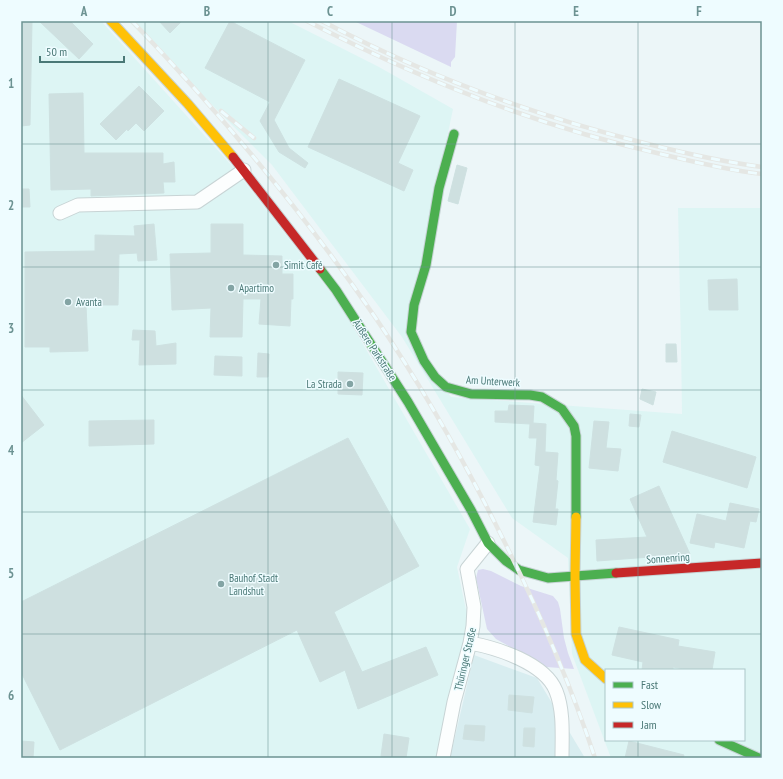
<svg xmlns="http://www.w3.org/2000/svg" width="783" height="779" font-family="'PT Sans Narrow',sans-serif">
	<rect width="100%" height="100%" fill="#ecf6f8"/>
	<path fill="#d8edf0" d="M474 655 537 678 585 758H450Z"/>
	<path fill="#ddf5f4" fill-rule="evenodd" d="M21 21H101L232 166 341 306 470 529 457 567 469 624 440 758H21Z
		M128 21H288L379 67 453 109 406 336 451 397 682 414 681 345 678 208H762V758H611L572 654 568 558 512 518 402 337 272 165ZM606 670H744V740H606Z"/>
	<path fill="#dadaf1" d="M354 21H457L455 57 451 62V67Z
		M483 569 491 571 521 586 553 596 558 602 560 609 564 638 568 653 574 669 546 667 496 639 487 629 476 578 478 570Z"/>
	<path fill="#cee0e0" stroke="#cee1e1" d="M21 21H32L30 125 21 126Z
		M39 21H70L93 44 79 59Z
		M159 21H182L170 33Z
		M230 21 305 60 274 120 289 148 308 163 305 168 279 152 260 121 270 102 205 68Z
		M339 79 420 116 398 163 413 170 404 191 308 147Z
		M139 86 164 111 144 131 136 123 128 131 127 129 116 140 100 124Z
		M83 93 84 153H163V164L174 162 175 182H163L164 193 91 196V189L51 190 49 94Z
		M457 165 467 168 458 204 448 201Z
		M21 189H29L30 207H21Z
		M154 224 157 260 138 261 137 253 119 254 118 305H86L88 351 50 352V347H25V252L95 251V235L135 236 134 226Z
		M211 224H243V255L282 256V274H293V299H291L290 326 259 324 261 299H243L242 337H210L211 308 172 310 170 254 211 253Z
		M737 279 738 310H709L708 280Z
		M133 330 155 331 156 346 176 343V364L139 365 140 340H132Z
		M666 344H676L677 362H666Z
		M258 353 269 354 268 377H257Z
		M215 356 242 357V376L214 375Z
		M338 372 363 373 362 395 338 394Z
		M642 389 656 392 653 405 640 399Z
		M21 395 44 425 21 443Z
		M509 405 534 406 533 423 546 424 545 452 558 453 556 480 558 481 555 509H558L556 525 533 522 540 466 535 465 537 438H529L530 424 495 422V411H508Z
		M630 414 641 415 639 427 629 426Z
		M154 420V444L89 446V421Z
		M594 421 609 422 606 448 621 449 618 471 589 468Z
		M672 431 756 457 747 488 663 462Z
		M348 438 419 566 334 612 362 672 426 647 438 675 358 709 345 670 320 682 297 630 60 750 21 672V602Z
		M659 486 690 554 597 561 596 540 647 537 630 499Z
		M730 503 759 509 756 522 750 521 744 548 715 542 714 548 690 543 697 514 726 521Z
		M619 627 679 640 678 646 715 652 712 670H690L673 667V670H642L643 662 612 655Z
		M509 695 534 697 532 713 508 710Z
		M465 725 485 726 484 741 463 739Z
		M524 728H535L534 747 523 746Z
		M384 734 409 738 406 758 381 756Z
		M21 741 34 742 33 758 21 757Z
		M629 741 684 755 683 758H625Z"/>
	<g fill="none" stroke-linecap="round" stroke-linejoin="round">
		<g stroke="#c8d4d5" stroke-width="15">
			<path id="street" d="M60 213 78 205 197 202 244 170
				M470 643C497 648 545 663 556 691 564 711 562 736 562 758
				M443 758 454 702 470 643 473 626 474 607 467 569 488 543"/>
		</g>
		<g stroke="#c6d3d4" stroke-width="11">
			<path id="fast" d="M454 134 439 188 426 265 414 305 411 332 424 361 435 377 446 387 471 394 530 395 542 397 562 409 574 426 576 436V517
				M320 269 336 290 408 402 471 510 488 543 506 561 519 570 548 578 616 573
				M719 740 759 758"/>
		</g>
		<g stroke="#c6d3d4" stroke-width="11">
			<path id="slow" d="M111 21 188 104 233 157
				M576 517 575 576 576 634 585 660 606 679"/>
		</g>
		<g stroke="#c6d3d4" stroke-width="11">
			<path id="jam" d="M233 157 320 269
				M616 573 762 563"/>
		</g>
		<use href="#street" stroke="#fcfefe" stroke-width="13"/>
		<use href="#fast" stroke="#4caf50" stroke-width="9"/>
		<use href="#slow" stroke="#ffc107" stroke-width="9"/>
		<use href="#jam" stroke="#c62828" stroke-width="9"/>
		<g stroke="#e5e7e4" stroke-width="4.5">
			<path id="rail" d="M132 21C220 113 303 212 375 317 421 385 462 457 499 531 536 604 569 680 595 758
				M307 21C419 79 537 126 661 154 694 162 728 170 762 174
				M322 21C426 76 538 117 652 145 688 154 725 162 762 167
				M221 111 254 138"/>
		</g>
		<use href="#rail" stroke="#eefcff" stroke-width="3" stroke-dasharray="9" stroke-linecap="butt"/>
	</g>
	<path fill="none" stroke="#6c9292" stroke-width="1" stroke-opacity="0.55" d="M145 21V758M268 21V758M392 21V758M515 21V758M638 21V670M21 144H762M21 267H762M21 390H762M21 512H762M21 634H762M638 740V758"/>
	<g fill="#83a4a4" stroke="#eefcff" stroke-width="1.5">
		<circle cx="276" cy="265" r="4"/>
		<circle cx="231" cy="288" r="4"/>
		<circle cx="68" cy="302" r="4"/>
		<circle cx="350" cy="384" r="4"/>
		<circle cx="221" cy="584" r="4"/>
	</g>
	<g text-anchor="middle" dominant-baseline="central" stroke-width="3" stroke-linejoin="round" paint-order="stroke">
		<g font-size="11" fill="#4a7876" stroke="#eefcff" text-anchor="start">
			<text x="284" y="265">Simit Café</text>
			<text x="239" y="288">Apartimo</text>
			<text x="76" y="302">Avanta</text>
			<text x="342" y="384" text-anchor="end">La Strada</text>
			<text x="229" y="578">Bauhof Stadt<tspan x="229" dy="13">Landshut</tspan></text>
		</g>
		<g font-size="11" fill="#4a7876" stroke="#eefcff">
			<text transform="translate(375 350) rotate(57)">Äußere Parkstraße</text>
			<text transform="translate(493 381) rotate(3)">Am Unterwerk</text>
			<text transform="translate(668 558) rotate(-4)">Sonnenring</text>
			<text transform="translate(465 659) rotate(-77)">Thüringer Straße</text>
		</g>
	</g>
	<rect width="783" height="779" fill="none" stroke="#eefcff" stroke-width="44"/>
	<rect x="605" y="669" width="140" height="72" fill="#eefcff" stroke="#acc7c8"/>
	<rect x="613" y="682" width="20" height="6" fill="#4caf50" stroke="#acc7c8"/>
	<text x="641" y="689" font-size="12" fill="#4a7876">Fast</text>
	<rect x="613" y="702" width="20" height="6" fill="#ffc107" stroke="#acc7c8"/>
	<text x="641" y="709" font-size="12" fill="#4a7876">Slow</text>
	<rect x="613" y="722" width="20" height="6" fill="#c62828" stroke="#acc7c8"/>
	<text x="641" y="729" font-size="12" fill="#4a7876">Jam</text>
	<path d="M40 56v6h84v-6" fill="none" stroke="#4a7876" stroke-width="2"/>
	<text x="46" y="56" font-size="12" fill="#4a7876" stroke="#eefcff" stroke-width="3" paint-order="stroke">50 m</text>
	<rect x="22" y="22" width="739" height="735" fill="none" stroke="#6c9292" stroke-width="1.5"/>
	<g font-size="13" text-anchor="middle" font-weight="bold" fill="#6c9292">
		<text x="84" y="16">A</text>
		<text x="207" y="16">B</text>
		<text x="330" y="16">C</text>
		<text x="453" y="16">D</text>
		<text x="576" y="16">E</text>
		<text x="699" y="16">F</text>
		<text x="11" y="88">1</text>
		<text x="11" y="210">2</text>
		<text x="11" y="333">3</text>
		<text x="11" y="455">4</text>
		<text x="11" y="578">5</text>
		<text x="11" y="700">6</text>
	</g>
</svg>
